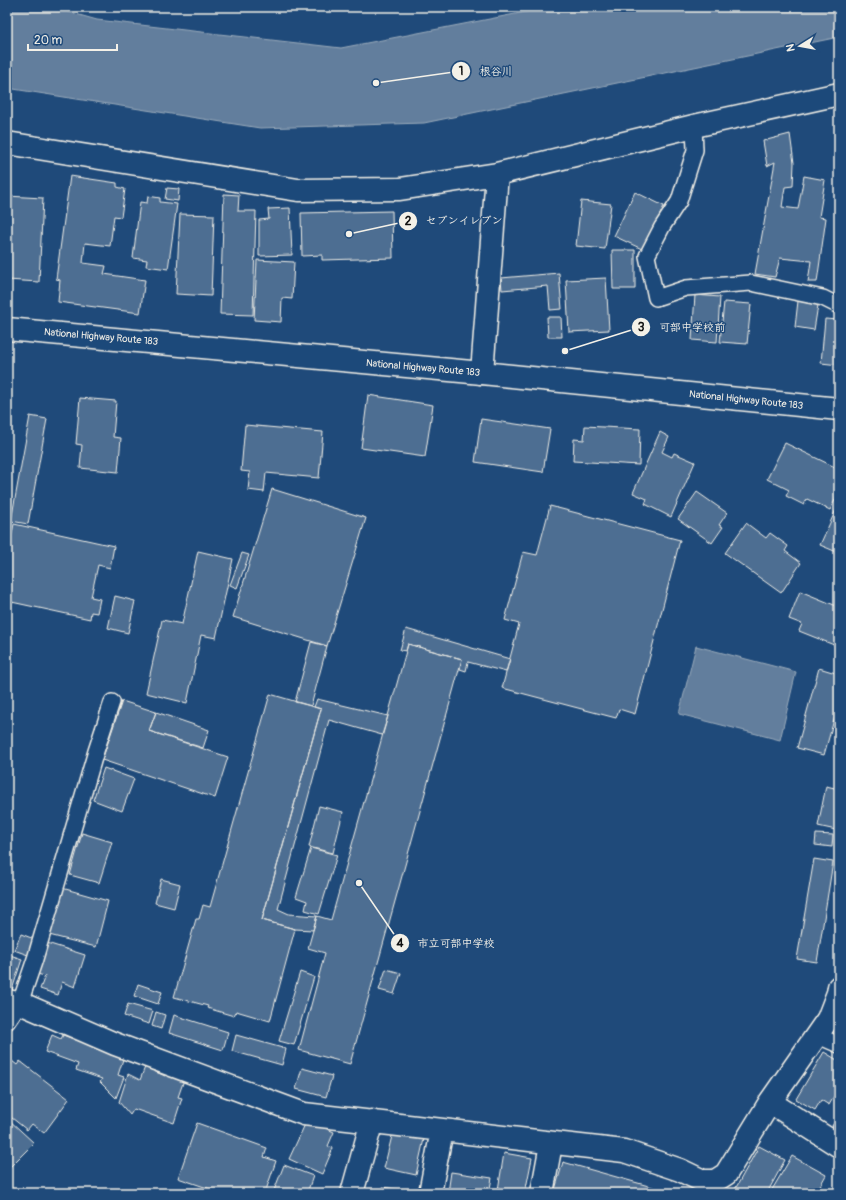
<svg xmlns="http://www.w3.org/2000/svg" width="846" height="1200" font-family="Pangolin,'Klee One',sans-serif">
	<rect width="100%" height="100%" fill="#1f4a7a"/>
	<filter id="ink" filterUnits="userSpaceOnUse"><feTurbulence type="fractalNoise" baseFrequency=".025" numOctaves="2"/><feDisplacementMap in="SourceGraphic" scale="8" xChannelSelector="R" yChannelSelector="G"/><feConvolveMatrix kernelMatrix="1 2 1 2 8 2 1 2 1" color-interpolation-filters="sRGB"/></filter>
	<g filter="url(#ink)">
		<path fill="#627e9d" stroke="#9cacbb" d="M7 7H51L97 20 341 48 551 7H839V37L424 123 260 128 7 88Z
			M696 646 796 672 780 740 679 714Z"/>
		<path fill="#4d6e92" stroke="#f4f1e8" d="M790 134 794 163 793 186 785 187 782 207 798 209 804 176 825 180 819 217 826 218 817 282H808L811 261 780 258 775 277 755 274 775 162 767 166 763 141Z
			M70 176 117 183V187L125 189 121 217 114 216 110 246 85 243 83 263 106 266 104 274 145 280 140 313 58 302 60 280 56 279Z
			M167 188 179 189 178 201 165 199Z
			M635 192 664 206 644 250 614 236Z
			M224 194 239 195 238 211H256L253 315 220 314Z
			M7 196 43 198 39 282 7 280Z
			M148 196 160 198V202L177 204 168 269 146 266 147 260 133 258 140 202 147 203Z
			M581 201 611 204 605 249 576 246Z
			M290 208 292 255 259 256V220L269 219 268 209Z
			M392 211 393 258 322 260V255L302 256 301 213Z
			M180 214 214 215 211 296 176 294Z
			M612 250H635V289H613Z
			M257 260 294 262 292 299 282 298 281 322 254 320Z
			M559 273 562 309 550 310 548 286 502 290 501 278Z
			M606 278 609 330 569 332 566 280Z
			M695 295 720 297 717 342 692 340Z
			M798 301 818 305 814 330 795 327Z
			M724 302 751 304 747 344 720 342Z
			M547 317H561L562 337H548Z
			M825 319 839 320V365L821 363Z
			M368 395 433 405 425 457 361 448Z
			M80 398 116 401 113 437 121 438 118 472 80 468 82 445 76 444Z
			M30 416 47 419 28 524 11 521Z
			M481 419 550 429 543 472 475 462Z
			M245 425 323 432 319 478 266 473 264 492 248 490 250 472 241 471Z
			M585 426 640 429 639 465 573 461 574 439 584 440Z
			M660 432 669 437 662 452 672 457 674 453 695 462 671 517 645 504 647 499 633 493Z
			M785 443 839 469V492L830 510 807 499 804 505 786 496 789 490 767 479Z
			M272 489 366 518 327 646 233 617Z
			M697 492 727 513 719 525 723 527 712 543 678 519Z
			M839 503V553L820 545Z
			M550 506 680 540 635 714 619 709 616 718 502 688 519 624 505 620 523 552 537 555Z
			M746 523 766 538 770 533 788 546 785 551 801 563 781 593 725 553Z
			M14 524 114 546 110 568 98 565 91 597 100 599 97 613 91 612 90 619 7 601V555Z
			M198 551 233 559 216 638 201 635 187 703 146 693 162 620 182 624Z
			M242 553 249 555 237 588 230 585Z
			M800 591 839 607V647L799 631 802 624 789 619Z
			M115 596 135 601 128 633 108 628Z
			M406 629 510 659 506 672 468 662 466 671 460 669 462 659 408 644 406 651 400 650Z
			M311 642 327 646 311 706 295 702Z
			M408 644 462 659 350 1064 299 1050 325 953 308 948 317 916 331 920Z
			M819 668 839 674V702L824 755 797 748Z
			M270 694 321 709 262 920 295 929 270 1021 236 1011 234 1016 207 1008 208 1006 174 997 196 919H199L203 905 210 907Z
			M317 699 388 716 382 735 329 720 278 909 289 914 317 916 313 930 295 929 262 920 321 709 314 707Z
			M122 701 156 712 149 731 228 757 215 798 102 760Z
			M156 712 209 730 203 748 149 731Z
			M104 768 134 779 122 811 93 800Z
			M826 786 839 789V816L836 830 818 826Z
			M319 806 343 812 333 853 309 847Z
			M82 833 112 842 99 883 70 875Z
			M816 834 833 835 832 847 815 845Z
			M311 848 337 855 319 914 305 910 307 901 296 897Z
			M814 859 833 862 817 962 797 959Z
			M161 879 180 884 174 908 155 903Z
			M62 888 108 901 96 947 49 935Z
			M21 934 34 939 28 955 14 950Z
			M47 943 85 955 75 987 62 982 58 995 40 989 45 976 37 974Z
			M7 954 22 959 12 990 7 989Z
			M386 969 401 973 394 994 379 990Z
			M300 972 314 977 294 1045 279 1041Z
			M138 984 162 992 158 1004 134 996Z
			M128 1004 153 1011 149 1024 124 1016Z
			M156 1012 165 1015 161 1029 152 1026Z
			M174 1015 228 1032 223 1050 169 1033Z
			M52 1035 61 1039 63 1035 90 1045 125 1053 118 1075 124 1077 116 1098 100 1082 102 1079 76 1070 78 1064 45 1052Z
			M236 1035 286 1049 282 1065 232 1051Z
			M824 1052 839 1061V1088L829 1105 821 1100 815 1110 796 1099Z
			M12 1061 17 1065 20 1061 69 1099 44 1133 32 1124 27 1130 7 1114V1068Z
			M145 1067 165 1076 168 1070 185 1077 178 1097 182 1098 174 1123 134 1109 130 1115 119 1102 128 1074 140 1080Z
			M302 1068 332 1076 326 1097 296 1089Z
			M839 1115V1130L832 1126Z
			M8 1119 34 1143 8 1169 7 1168V1120Z
			M307 1120 334 1132 328 1146 333 1148 322 1174 289 1159Z
			M197 1123 267 1148 264 1157 276 1161 265 1193H222L178 1178Z
			M393 1132 424 1139 416 1175 384 1168Z
			M759 1146 785 1160 767 1193H733Z
			M504 1153 532 1158 525 1193H511L498 1190Z
			M792 1156 826 1175 816 1193H803L800 1191 799 1193H770Z
			M563 1162 670 1192 669 1193H554Z
			M284 1165 313 1176 307 1193H273Z
			M451 1172 492 1178 489 1193H448Z
			M383 1187 419 1193H382Z"/>
		<g fill="none" stroke-linecap="round" stroke-linejoin="round">
			<g stroke="#f4f1e8" stroke-width="18">
				<path id="lane" d="M694 126 695 150 679 201 662 227 647 256 656 298 686 288 751 283 823 298 839 306
					M7 1022 20 1003 35 959 96 751 112 702
					M816 1035 839 1045"/>
			</g>
			<g stroke="#f4f1e8" stroke-width="25">
				<path id="street" d="M7 143 298 190 400 189 497 174 694 126 839 94
					M482 373 497 174
					M7 1001 20 1003 115 1044 304 1114 624 1151 680 1170 703 1181H715L726 1174 770 1102 828 1019 838 993 839 987
					M770 1102 839 1146
					M352 1193 372 1121
					M430 1193 442 1130
					M542 1193 551 1144"/>
			</g>
			<g stroke="#f4f1e8" stroke-width="25">
				<path id="highway" d="M7 329 482 373 839 409"/>
			</g>
			<use href="#lane" stroke="#1f4a7a" stroke-width="15"/>
			<use href="#street" stroke="#1f4a7a" stroke-width="22"/>
			<use href="#highway" stroke="#1f4a7a" stroke-width="22"/>
		</g>
	</g>
	<g text-anchor="middle" dominant-baseline="central" stroke-width="3" stroke-linejoin="round" paint-order="stroke">
		<g font-size="10" fill="#f4f1e8" stroke="#1f4a7a">
			<text transform="translate(101 337) rotate(5)">National Highway Route 183</text>
			<text transform="translate(423 368) rotate(5)">National Highway Route 183</text>
			<text transform="translate(746 400) rotate(6)">National Highway Route 183</text>
		</g>
	</g>
	<path fill="none" stroke="#f4f1e8" stroke-width="1.5" d="M376 83L461 71M349 234L408 221M565 351L641 327M359 883L400 943"/>
	<g fill="#f4f1e8" stroke="#1f4a7a" stroke-width="1.5">
		<circle cx="376" cy="83" r="4"/>
		<circle cx="349" cy="234" r="4"/>
		<circle cx="565" cy="351" r="4"/>
		<circle cx="359" cy="883" r="4"/>
		<circle cx="461" cy="71" r="10"/>
		<circle cx="408" cy="221" r="10"/>
		<circle cx="641" cy="327" r="10"/>
		<circle cx="400" cy="943" r="10"/>
	</g>
	<g font-size="12" text-anchor="middle" font-weight="bold" fill="#111">
		<text x="461" y="75">1</text>
		<text x="408" y="225">2</text>
		<text x="641" y="331">3</text>
		<text x="400" y="947">4</text>
	</g>
	<g font-size="11" text-anchor="middle" font-weight="bold" fill="#f4f1e8" stroke="#1f4a7a" stroke-width="3" stroke-linejoin="round" paint-order="stroke">
		<text x="496" y="75">根谷川</text>
		<text x="464" y="224">セブンイレブン</text>
		<text x="692" y="331">可部中学校前</text>
		<text x="456" y="947">市立可部中学校</text>
	</g>
	<rect width="846" height="1200" fill="none" stroke="#1f4a7a" stroke-width="24"/>
	<rect x="12" y="12" width="822" height="1176" fill="none" stroke="#f4f1e8" stroke-width="1.5" filter="url(#ink)"/>
	<g transform="translate(800 46) rotate(259)" stroke="#1f4a7a" stroke-width="3" paint-order="stroke">
	<path d="M0-3L7 15L0 10L-7 15Z" fill="#f4f1e8"/>
	<text y="-6" font-size="11" font-weight="bold" text-anchor="middle" fill="#f4f1e8">N</text>
	</g>
	<path d="M28 44v6h89v-6" fill="none" stroke="#f4f1e8" stroke-width="2"/>
	<text x="34" y="44" font-size="12" fill="#f4f1e8" stroke="#1f4a7a" stroke-width="3" paint-order="stroke">20 m</text>
</svg>
